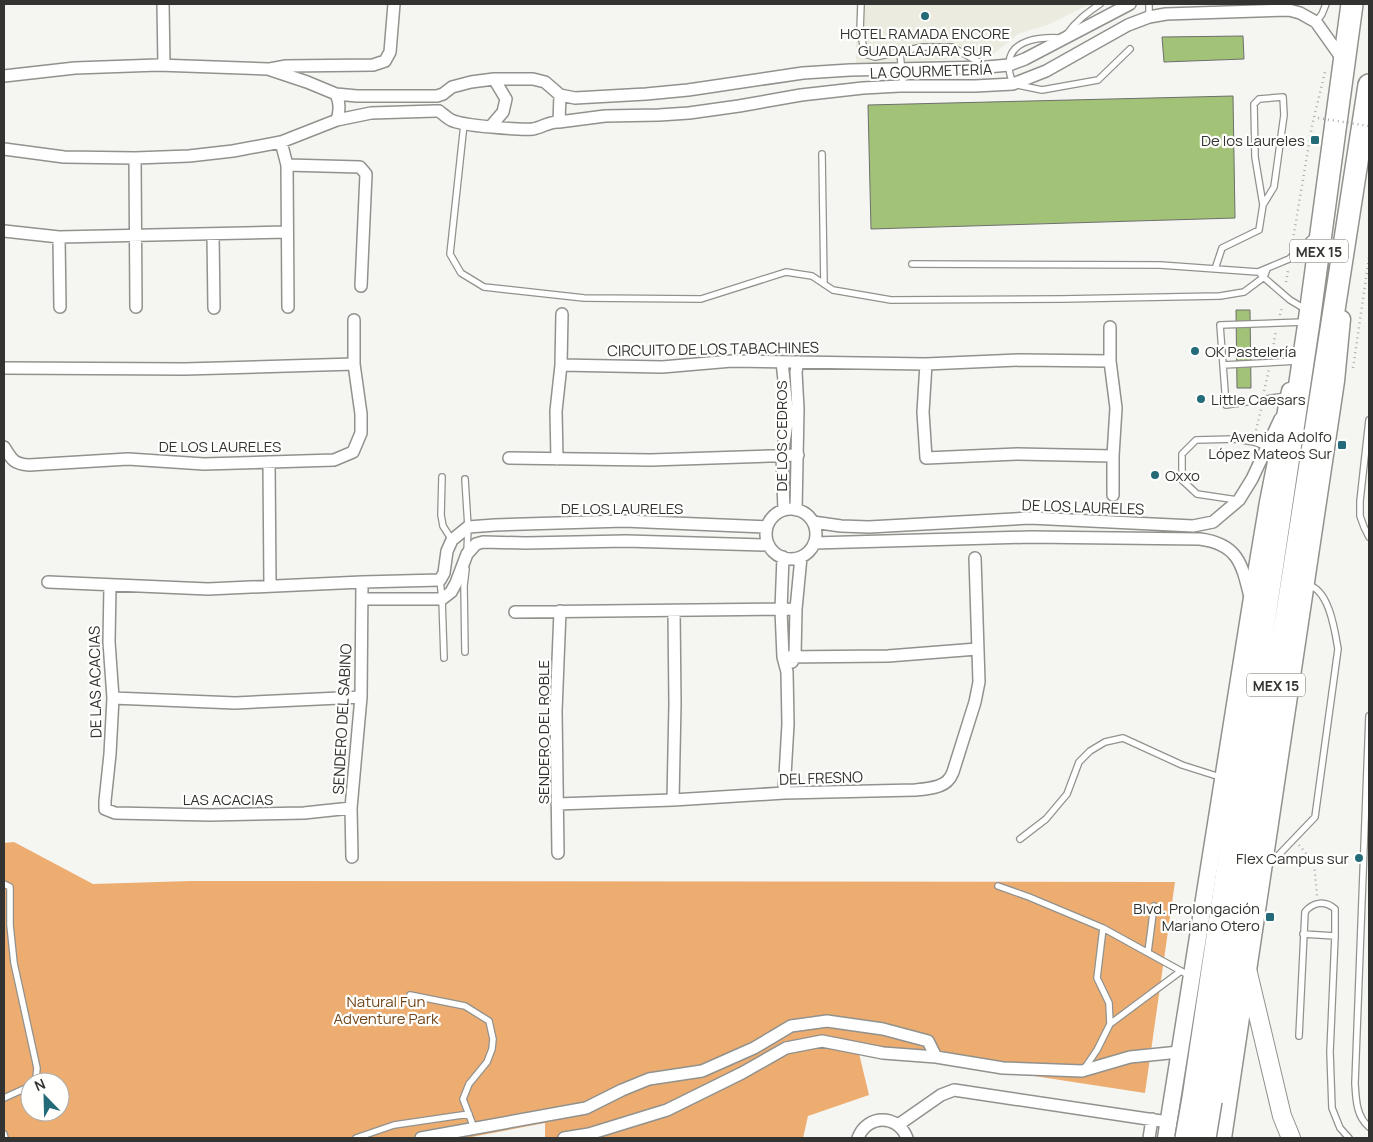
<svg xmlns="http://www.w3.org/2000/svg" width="1373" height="1142" font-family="Manrope,sans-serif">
	<rect width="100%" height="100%" fill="#f5f5f2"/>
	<path fill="#ebebe0" d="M856 4H1090L1050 24 1018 34 991 56 856 66Z"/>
	<path fill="#edad71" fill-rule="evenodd" d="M14 842 93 884 190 881 1175 882 1145 1093 950 1063 856 1041 869 1095 808 1116 803 1138H545V1123L466 1138H4V843ZM30 1082H60V1112H30Z"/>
	<path fill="#a2c377" stroke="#6d6f6c" d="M1243 36 1244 59 1164 62 1162 37Z
		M1233 96 1235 218 871 229 868 105Z
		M1236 310H1250L1251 388H1237Z"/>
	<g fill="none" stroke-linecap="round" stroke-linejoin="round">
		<g stroke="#91918d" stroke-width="8">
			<path id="lane" d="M861 4 860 31 865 54 875 57 922 47H952L986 66
				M1149 17V4
				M1316 22 1322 14 1326 4
				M1067 34C1076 21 1087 13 1100 4
				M1060 38C1041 37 1010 39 1009 64 1008 70 1011 78 1013 84L1042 90 1098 80 1130 49
				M900 52 903 86
				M464 124 450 254 461 273 484 287 584 298 701 299 786 272 812 276 833 290 891 300 1062 299 1220 296 1244 292 1264 277 1267 269
				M822 154 824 284
				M912 264 1160 265 1258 272 1289 259 1315 235
				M1215 269 1222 248 1259 230 1263 205 1255 157 1254 104 1259 99 1283 97 1284 115 1274 187 1263 205
				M1261 275 1290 300 1305 309
				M1298 361 1223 365 1220 325 1304 322
				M1223 365 1226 405 1286 396
				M1369 420 1360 501V516L1364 527 1369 537
				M442 477 441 515 443 526 452 540
				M465 479 468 527 467 552
				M1237 500 1197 494 1182 480V454L1196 440 1236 439 1254 442 1267 447
				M440 580 442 599 444 658
				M465 652 464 586 466 569
				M1369 716 1355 1083C1356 1099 1356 1116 1369 1127
				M1020 839 1046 819 1067 794 1079 762 1090 751 1105 742 1123 738 1182 765 1223 778
				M1268 866 1315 817 1338 649C1335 631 1329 588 1307 585
				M4 884 10 887V925L14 963 37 1068 36 1078 32 1082
				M998 886 1029 897 1103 928 1190 976
				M1103 928 1097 978 1109 1003 1110 1024
				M1303 934 1335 936
				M1148 952 1154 906
				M410 995 465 1006 489 1021 493 1039 492 1049 487 1062 469 1084 463 1099 474 1128
				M1299 1036 1305 912C1313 902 1325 900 1335 909V936L1330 1052 1332 1108 1340 1128 1349 1138
				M1084 1069 1097 1050 1110 1024 1181 971
				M4 1098 26 1088 30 1084
				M4 1134 5 1138
				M356 1138 394 1125 469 1114"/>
		</g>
		<g stroke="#91918d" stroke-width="14">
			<path id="street" d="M163 4 164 65
				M270 69 286 66 373 65 385 61 390 52 394 4
				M4 76 75 68 158 65 268 69 307 82 336 94 357 96H437L443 94 452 87 471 82 494 79H533L545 82 560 95 575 98 646 94 688 90 803 73 850 70 987 67 1009 65 1025 59 1130 4
				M336 94C340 103 340 110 337 120
				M559 122 560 95
				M491 126 503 112 506 99 494 79
				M281 142 287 165 288 307
				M4 149 64 157 135 158 189 156 233 151 281 142 337 120 371 113 436 111H439C443 114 447 118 451 120 463 126 520 130 533 129 543 127 550 121 559 122L605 116 659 115 689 113 739 106 801 95 863 88 900 86H975L1013 84 1046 71 1128 25 1149 17 1166 14 1289 10 1300 13 1316 22 1343 60
				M135 158 136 307
				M287 165 360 167 366 174 361 286
				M4 231 59 237 287 232
				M213 234 214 308
				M59 237 60 307
				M1110 327V361L1116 408 1113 456V495
				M782 362 788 417 782 456 784 510
				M926 364 923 412 926 458 1017 454 1113 456
				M561 365 662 367 732 361 926 364 1019 360 1110 361
				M4 368 185 369 354 364
				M4 447C12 460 14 464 29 465L128 459 204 464 334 460 353 452 361 433V414L354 364V320
				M509 458 651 460 798 455
				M557 459 556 411 561 365 562 314
				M269 462 270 586
				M766 534a25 25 0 1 1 50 0a25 25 0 1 1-50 0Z
				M796 510 798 409 796 372 798 362
				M813 522 841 526 869 527 1030 518 1193 526 1213 522 1239 500 1252 479 1280 419
				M814 543 1030 537 1200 539C1238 544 1242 564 1250 597
				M783 557 781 610 783 657 787 672 788 724 784 793
				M48 582 208 589 362 582 440 580 444 573 447 551 452 540 468 527 495 525 624 521 767 527
				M110 585 109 642 113 698 110 754 105 801V809L115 813 210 815 304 813 351 808
				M362 599H442L451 592 456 583 467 554 476 544 483 542 526 543 626 541 768 545
				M515 612 796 609
				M783 657 888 656 977 649
				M792 662 795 656 796 609 801 557
				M113 698 235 703 361 697
				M673 800 675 704 674 611
				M557 804 673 800 784 793 915 790C925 789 943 788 949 779 951 777 952 774 953 772L975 702 979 682 975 558
				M558 853 556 711 560 611
				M352 857 351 808 361 697 362 582
				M898 1125 941 1095 954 1090 1168 1122
				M421 1138 586 1108 622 1090 649 1079 702 1071 754 1048 791 1026 827 1021 883 1029 928 1041 936 1057
				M564 1138 589 1134 667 1110 742 1073 786 1048 822 1041 883 1053 936 1057 1003 1068 1082 1071 1130 1057 1179 1052
				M858 1138C867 1114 898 1114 907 1138
				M1149 1138 1152 1119"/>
		</g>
		<g stroke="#91918d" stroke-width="19">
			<path id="secondary" d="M1166 1138 1251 604 1268 502 1290 391
				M1223 1138 1336 381 1342 319"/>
		</g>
		<g stroke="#91918d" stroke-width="20">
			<path id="primary" d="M1248 973 1282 1116 1291 1138"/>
		</g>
		<g stroke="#91918d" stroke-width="24">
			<path id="highway" d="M1193 1098 1309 322 1352 4
				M1211 1101 1369 85"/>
		</g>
		<path stroke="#ababa9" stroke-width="2.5" stroke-dasharray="1 4" stroke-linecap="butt" d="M1292 245 1312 126 1325 72
			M1286 282 1288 271
			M1280 315 1282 307
			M1272 354 1276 330
			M1353 368 1369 258
			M1264 391 1269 369
			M1255 435 1261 409
			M1299 845 1314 863 1317 896"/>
		<use href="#lane" stroke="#fff" stroke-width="5.5"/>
		<use href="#street" stroke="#fff" stroke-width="11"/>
		<use href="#secondary" stroke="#fff" stroke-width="16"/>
		<use href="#primary" stroke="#fff" stroke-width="18"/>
		<use href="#highway" stroke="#fff" stroke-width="21"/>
		<g stroke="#91918d" stroke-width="24" stroke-linecap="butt">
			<path id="highway-bridge" d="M1186 1138 1193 1098
				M1205 1138 1211 1101"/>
		</g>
		<path stroke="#ababa9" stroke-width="2.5" stroke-dasharray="1 4" stroke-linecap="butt" d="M1318 118 1369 126"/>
		<use href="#highway-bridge" stroke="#fff" stroke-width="21"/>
	</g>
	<g fill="#246b79" stroke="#fffffe" stroke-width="2">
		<circle cx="925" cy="16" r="5"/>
		<rect x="1310" y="135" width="10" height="10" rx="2.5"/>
		<circle cx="1195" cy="351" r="5"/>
		<circle cx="1201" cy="399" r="5"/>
		<rect x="1337" y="440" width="10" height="10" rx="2.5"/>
		<circle cx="1155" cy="475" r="5"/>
		<circle cx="1359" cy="858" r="5"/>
		<rect x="1265" y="912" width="10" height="10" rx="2.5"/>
	</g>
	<g text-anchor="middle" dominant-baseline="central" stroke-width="4.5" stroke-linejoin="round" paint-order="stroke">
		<g fill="#fffffe" stroke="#70706e" stroke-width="1">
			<rect x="1290" y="239.5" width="58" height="23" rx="4"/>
			<rect x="1247" y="673.5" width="58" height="23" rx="4"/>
		</g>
		<g font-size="14" font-weight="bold" fill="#333331">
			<text x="1319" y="251">MEX 15</text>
			<text x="1276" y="685">MEX 15</text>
		</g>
		<g font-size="15" fill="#333331" stroke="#fffffe" text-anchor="end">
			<text x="925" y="33" text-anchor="middle">HOTEL RAMADA ENCORE<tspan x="925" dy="17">GUADALAJARA SUR</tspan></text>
			<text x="1305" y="140">De los Laureles</text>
			<text x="1205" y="351" text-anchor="start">OK Pastelería</text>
			<text x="1211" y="399" text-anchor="start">Little Caesars</text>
			<text x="1332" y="436">Avenida Adolfo<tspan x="1332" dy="17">López Mateos Sur</tspan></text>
			<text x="1165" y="475" text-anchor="start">Oxxo</text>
			<text x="1349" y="858">Flex Campus sur</text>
			<text x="1260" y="908">Blvd. Prolongación<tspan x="1260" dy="17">Mariano Otero</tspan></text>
		</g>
		<g font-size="15" fill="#333331" stroke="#fffffe">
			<text transform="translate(931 71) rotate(-2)">LA GOURMETERÍA</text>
			<text transform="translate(713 349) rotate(-1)">CIRCUITO DE LOS TABACHINES</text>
			<text transform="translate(781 436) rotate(-90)">DE LOS CEDROS</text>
			<text x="220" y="446">DE LOS LAURELES</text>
			<text transform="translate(1083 507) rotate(2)">DE LOS LAURELES</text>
			<text x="622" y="508">DE LOS LAURELES</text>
			<text transform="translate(95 682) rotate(-91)">DE LAS ACACIAS</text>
			<text transform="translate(342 719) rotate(-87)">SENDERO DEL SABINO</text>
			<text transform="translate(543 732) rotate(-90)">SENDERO DEL ROBLE</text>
			<text transform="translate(821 778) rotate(-2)">DEL FRESNO</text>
			<text x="228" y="799">LAS ACACIAS</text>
		</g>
		<g font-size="15" fill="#72471b" stroke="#fffffe">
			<text x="386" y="1001">Natural Fun<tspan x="386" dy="17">Adventure Park</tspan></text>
		</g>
	</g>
	<rect width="1373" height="1142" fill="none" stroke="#333331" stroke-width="10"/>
	<g transform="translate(45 1097) rotate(337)"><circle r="24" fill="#fffffe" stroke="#adadac"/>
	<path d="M0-4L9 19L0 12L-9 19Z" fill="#246b79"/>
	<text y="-8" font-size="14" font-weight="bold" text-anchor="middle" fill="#333331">N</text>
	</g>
</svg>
